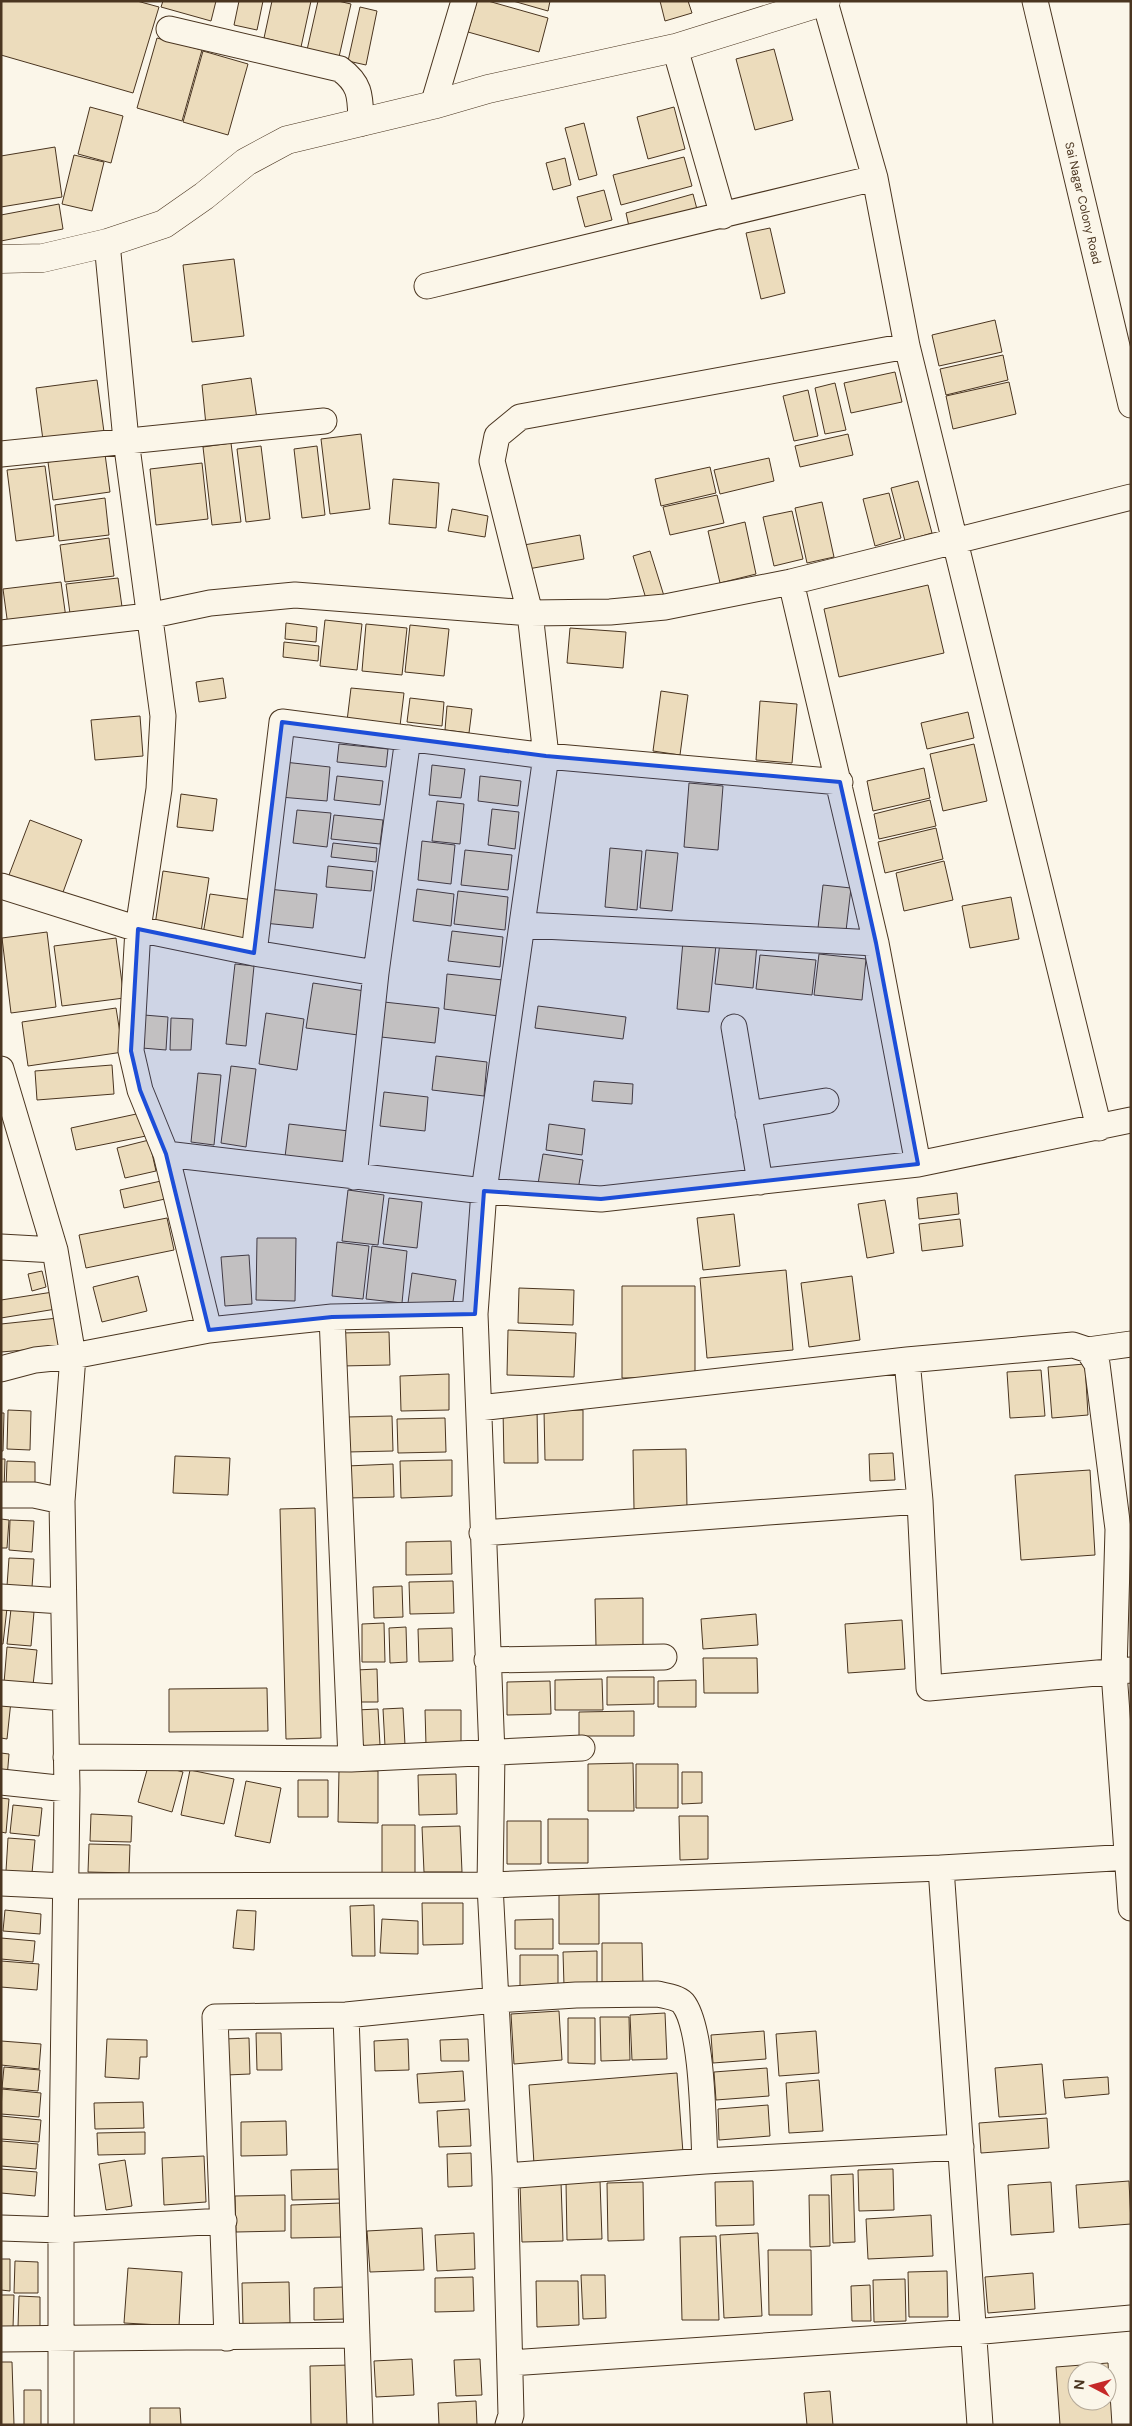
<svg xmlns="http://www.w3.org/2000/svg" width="1132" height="2426" font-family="'DM Sans',sans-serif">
	<rect width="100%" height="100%" fill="#fbf6e9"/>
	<path fill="#ecdcbc" stroke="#4a3520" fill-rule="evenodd" d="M1 1H137L159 7 133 93 1 55Z
		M163 1H216L211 21 161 7Z
		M239 1H263L257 30 234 25Z
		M272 1H311L301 47 264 38Z
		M318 1H338L351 4 339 57 307 50Z
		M477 1H488L548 18 539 52 468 32Z
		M513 1H550L548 11Z
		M660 1H688L692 13 665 21Z
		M360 7 377 11 366 65 348 61Z
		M157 38 202 50 182 121 137 108Z
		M774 49 793 120 755 130 736 59Z
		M203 51 248 64 228 135 183 122Z
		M90 107 123 116 111 163 78 154Z
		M674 107 685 149 648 159 637 117Z
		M584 123 597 175 579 180 565 128Z
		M55 147 62 197 1 207V156Z
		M74 155 104 162 92 211 62 204Z
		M684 157 692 186 621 205 613 175Z
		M565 158 571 185 553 190 546 163Z
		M604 190 612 220 585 227 577 197Z
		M693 194 698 213 630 231 626 213Z
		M59 204 63 229 1 241V215Z
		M770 228 785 293 761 299 746 233Z
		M234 259 244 336 192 342 183 265Z
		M995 320 1002 352 939 366 932 335Z
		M1003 355 1008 380 946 395 940 369Z
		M895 372 902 402 851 413 844 383Z
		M251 378 257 419 206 425 202 385Z
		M97 380 104 432 43 440 36 388Z
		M1009 382 1016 414 953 429 946 396Z
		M835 383 846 430 825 434 815 388Z
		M808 390 818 436 794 441 783 396Z
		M361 434 370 509 330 514 321 439Z
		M848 434 853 455 800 467 795 446Z
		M231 443 241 522 212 525 203 447Z
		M261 446 270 519 246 522 237 449Z
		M317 446 325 515 302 518 294 449Z
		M105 454 110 492 53 500 48 462Z
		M769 458 774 481 720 494 714 470Z
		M202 463 208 519 156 525 150 469Z
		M45 466 54 536 16 541 7 470Z
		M710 467 716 493 661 506 655 479Z
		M393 479 439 483 436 528 389 524Z
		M918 481 932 533 905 541 891 488Z
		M889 493 901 538 875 546 863 499Z
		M717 495 724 523 670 535 663 507Z
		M105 498 109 535 59 541 55 505Z
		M822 502 834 557 807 563 795 508Z
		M452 509 488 516 485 537 448 531Z
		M792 511 803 559 774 566 763 517Z
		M745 522 756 574 720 583 708 531Z
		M580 535 584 559 528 569 524 545Z
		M109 538 114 576 65 582 60 545Z
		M650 551 664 596 647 602 633 556Z
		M118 578 123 614 71 621 66 584Z
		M61 582 66 618 8 626 3 589Z
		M928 585 944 653 839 677 824 609Z
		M325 620 362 624 357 670 320 666Z
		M286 623 317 627 316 642 285 639Z
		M366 624 407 628 402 675 362 671Z
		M410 625 449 629 444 676 405 672Z
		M570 628 626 632 623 668 567 663Z
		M284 642 319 646 318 661 283 657Z
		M223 678 226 698 199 702 196 682Z
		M351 688 404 693 400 726 347 721Z
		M661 691 688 695 680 755 653 751Z
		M410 698 444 702 442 726 407 722Z
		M760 701 797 704 792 763 756 760Z
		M447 706 472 709 469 733 445 730Z
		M968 712 974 738 927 749 921 723Z
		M140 716 143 756 95 760 91 720Z
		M339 744 388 749 386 767 337 762Z
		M974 744 987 801 943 811 930 754Z
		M284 762 330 767 327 801 280 797Z
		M432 765 465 769 461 798 429 795Z
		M924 768 930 798 873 811 867 781Z
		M337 776 383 781 380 805 334 800Z
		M480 776 521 781 518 806 478 801Z
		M689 783 723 786 718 850 684 847Z
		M181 794 217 799 213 831 177 827Z
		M930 800 936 826 879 839 874 814Z
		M437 801 464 804 460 844 432 841Z
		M492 809 519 812 515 849 488 845Z
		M297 810 331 813 327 847 293 843Z
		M334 815 383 820 380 844 331 839Z
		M30 820 82 840 62 895 9 875Z
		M936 828 943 859 885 873 878 842Z
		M422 841 455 845 451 884 418 880Z
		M333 843 377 848 376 862 331 857Z
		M610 848 642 851 637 910 605 907Z
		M465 850 512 855 508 890 461 885Z
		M646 850 678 853 672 911 640 908Z
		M944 861 953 900 904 911 896 873Z
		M328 866 373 871 371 891 326 887Z
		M163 871 209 878 201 932 155 925Z
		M823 885 851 888 846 931 818 928Z
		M268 889 317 894 313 928 264 923Z
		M417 889 454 894 451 926 413 921Z
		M458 891 508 897 505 930 454 924Z
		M210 894 253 900 247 940 203 934Z
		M1011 897 1019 939 970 948 962 906Z
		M452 931 503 937 500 967 448 961Z
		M47 932 56 1007 11 1013 2 938Z
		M116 938 124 998 62 1006 54 946Z
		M683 941 716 945 709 1012 677 1009Z
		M720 942 757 945 753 988 715 984Z
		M819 954 866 959 862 1000 814 995Z
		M760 955 816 960 812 995 756 989Z
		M235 964 254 966 246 1046 226 1044Z
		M447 974 503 980 499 1016 444 1009Z
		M313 983 365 991 358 1035 306 1028Z
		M384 1002 439 1008 435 1043 381 1037Z
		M538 1006 626 1017 623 1039 535 1028Z
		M116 1008 123 1052 28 1066 22 1022Z
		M266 1013 304 1019 297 1070 259 1064Z
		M144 1015 168 1017 166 1050 142 1048Z
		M171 1018 193 1019 191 1050H170Z
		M436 1056 487 1062 484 1096 432 1090Z
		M112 1065 114 1094 37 1100 35 1071Z
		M231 1066 256 1069 246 1147 221 1143Z
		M198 1073 221 1075 214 1145 191 1142Z
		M594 1081 633 1084 632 1104 592 1101Z
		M384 1092 428 1097 425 1131 380 1126Z
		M141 1113 146 1136 76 1150 71 1128Z
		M289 1124 349 1131 345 1165 285 1157Z
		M549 1124 585 1129 582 1155 546 1150Z
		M149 1140 156 1171 125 1178 117 1148Z
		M543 1154 583 1160 578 1190 538 1184Z
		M161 1181 165 1199 124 1208 120 1190Z
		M348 1190 384 1195 378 1245 342 1241Z
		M957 1193 959 1214 919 1219 917 1198Z
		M389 1198 422 1202 417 1248 383 1244Z
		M885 1200 894 1253 867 1258 858 1204Z
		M734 1214 740 1266 703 1270 697 1218Z
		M167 1218 174 1250 86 1268 79 1235Z
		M960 1219 963 1246 922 1251 919 1224Z
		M257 1238H296L295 1301 256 1300Z
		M337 1242 369 1246 363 1299 332 1296Z
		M372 1246 407 1251 402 1303 366 1299Z
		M249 1255 252 1304 225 1306 221 1257Z
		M786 1270 793 1350 707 1358 700 1278Z
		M42 1271 46 1287 32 1291 28 1274Z
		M412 1273 456 1280 452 1309 408 1303Z
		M138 1276 147 1311 102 1322 93 1287Z
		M852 1276 860 1340 809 1347 801 1283Z
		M622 1286H695V1377L622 1378Z
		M519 1288 574 1290 573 1325 518 1323Z
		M53 1292 56 1309 1 1318V1300Z
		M58 1318 60 1347 1 1352V1324Z
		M508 1330 576 1333 574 1377 507 1375Z
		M389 1332 390 1365 341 1366V1333Z
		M1085 1364 1088 1415 1052 1418 1048 1367Z
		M1041 1370 1045 1416 1010 1418 1007 1372Z
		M449 1374V1410L401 1411 400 1376Z
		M503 1409H537L538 1463H504Z
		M8 1410 31 1411 30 1450 7 1449Z
		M583 1410V1460H545L544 1411Z
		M1 1413H4L3 1451H1Z
		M392 1416 393 1451 347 1452 346 1417Z
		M445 1418 446 1452 398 1453 397 1419Z
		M686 1449 687 1509H634L633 1450Z
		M893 1453 895 1480 870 1481 869 1454Z
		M175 1456 230 1458 228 1495 173 1493Z
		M1 1459H5L4 1491H1Z
		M452 1460V1496L401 1498 400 1461Z
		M7 1461 35 1462V1489L6 1488Z
		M393 1464 394 1497 347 1498V1466Z
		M1090 1470 1095 1555 1021 1560 1015 1475Z
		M315 1508 321 1738 286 1739 280 1509Z
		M1 1519 9 1520 7 1548H1Z
		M10 1520 34 1521 32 1552 9 1550Z
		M451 1541 452 1574 406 1575V1542Z
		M9 1558 34 1559 32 1587 7 1586Z
		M453 1581 454 1613 410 1614 409 1582Z
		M402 1586 403 1617 374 1618 373 1587Z
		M643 1598V1647H596L595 1599Z
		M1 1607 7 1608 3 1644H1Z
		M11 1609 34 1612 31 1646 7 1644Z
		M756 1614 758 1645 703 1649 701 1619Z
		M902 1620 905 1669 848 1673 845 1624Z
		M384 1623 385 1662H362V1624Z
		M406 1627 407 1662 390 1663 389 1628Z
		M452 1628 453 1661 419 1662 418 1629Z
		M7 1647 37 1650 33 1685 4 1683Z
		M703 1658H757L758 1693H704Z
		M377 1669 378 1702H356V1670Z
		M607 1677H654V1704L607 1705Z
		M602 1679 603 1710H555V1680Z
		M696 1680V1707H658V1681Z
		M550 1681 551 1714 507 1715V1682Z
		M267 1688 268 1731 169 1732V1689Z
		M1 1700 11 1701 7 1739 1 1738Z
		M403 1708 405 1745 385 1746 383 1709Z
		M378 1709 380 1745 358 1747 356 1710Z
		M425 1710H461V1745H426Z
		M634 1711V1736H579V1712Z
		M1 1753 9 1754 7 1778 1 1777Z
		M149 1763 183 1772 172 1812 138 1802Z
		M633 1763 634 1811H588V1764Z
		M636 1764H678V1808H636Z
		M190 1770 234 1779 224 1824 181 1815Z
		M339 1770 378 1771V1823L338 1822Z
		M682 1772H702V1803L682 1804Z
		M456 1774 457 1814 419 1815 418 1775Z
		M298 1780H328V1817H298Z
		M246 1781 281 1788 270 1843 235 1836Z
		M1 1798 9 1799 6 1833 1 1832Z
		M13 1805 42 1808 39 1836 10 1833Z
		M91 1814 132 1816 131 1842 90 1841Z
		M679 1816H708V1859L680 1860Z
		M548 1819H588V1863H548Z
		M507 1821H541V1864H507Z
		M382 1825H415V1876H382Z
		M460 1826 462 1872H424L422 1827Z
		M8 1838 35 1840 32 1873 6 1871Z
		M89 1844 130 1845 129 1873 88 1872Z
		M559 1894H599V1944H559Z
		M422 1903H463V1944L423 1945Z
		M374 1905 375 1956H352L350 1906Z
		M5 1910 41 1914 40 1934 3 1931Z
		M237 1910 256 1911 254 1950 233 1948Z
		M382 1919 418 1921V1954L380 1953Z
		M553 1919V1949H515V1920Z
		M1 1938 35 1941 33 1962 1 1959Z
		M602 1943H642L643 1986H602Z
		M597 1951V1986H564L563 1952Z
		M520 1955H558V1989H520Z
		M1 1961 39 1964 37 1990 1 1987Z
		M559 2011 562 2060 514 2064 511 2014Z
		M665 2013 667 2059 632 2060 630 2015Z
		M600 2017H629L630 2060 601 2061Z
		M568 2018H595V2064L568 2063Z
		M764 2031 766 2059 713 2063 711 2035Z
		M816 2031 819 2073 779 2076 776 2034Z
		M256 2033H281L282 2070H257Z
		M249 2038 250 2074 226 2075 225 2039Z
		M107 2039 147 2040V2057H140L139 2079 105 2077Z
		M408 2039 409 2070 375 2071 374 2041Z
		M468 2039 469 2061H441L440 2040Z
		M1 2041 41 2044 39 2069 1 2065Z
		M1042 2064 1046 2114 999 2117 995 2068Z
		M4 2067 40 2070 38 2091 2 2088Z
		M767 2068 769 2096 716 2100 714 2072Z
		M463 2071 465 2101 419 2103 417 2074Z
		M677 2073 683 2153 534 2164 529 2085Z
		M1108 2077 1109 2094 1065 2098 1063 2080Z
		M819 2080 823 2131 789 2133 786 2083Z
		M2 2089 41 2093 39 2117 1 2114Z
		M143 2102 144 2128 95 2129 94 2103Z
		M768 2105 770 2136 719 2140 718 2109Z
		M469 2109 471 2146 439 2147 437 2111Z
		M1 2116 41 2120 39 2142 1 2139Z
		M1047 2118 1049 2148 981 2153 979 2123Z
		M286 2121 287 2155 241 2156V2122Z
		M145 2132V2154L98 2155 97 2133Z
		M1 2141 38 2144 36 2169 1 2166Z
		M471 2153 472 2186 448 2187 447 2154Z
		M204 2156 206 2202 164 2205 162 2158Z
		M125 2160 132 2206 106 2210 99 2164Z
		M1 2169 37 2172 35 2196 1 2193Z
		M343 2169V2199L292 2200 291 2170Z
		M893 2169 894 2210 859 2211 858 2170Z
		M853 2174 855 2242 833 2243 831 2175Z
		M600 2181 602 2239 567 2240 566 2182Z
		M753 2181 754 2225 716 2226 715 2182Z
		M1129 2181 1131 2224 1079 2228 1076 2185Z
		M561 2182 563 2241 522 2242 520 2184Z
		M643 2182 644 2240 608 2241 607 2183Z
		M1051 2182 1054 2232 1011 2235 1008 2185Z
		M285 2195V2231L236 2232 235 2196Z
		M809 2195H829L830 2246 810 2247Z
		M341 2203 343 2237 291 2238V2205Z
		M931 2215 933 2256 868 2259 866 2219Z
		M422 2228 424 2270 370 2272 367 2231Z
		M474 2233 475 2269 437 2271 435 2235Z
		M758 2233 762 2316 724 2318 720 2235Z
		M716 2236 719 2320H682L680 2237Z
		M768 2250H811L812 2315H769Z
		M1 2259H10V2291L1 2290Z
		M15 2261 38 2262V2293H14Z
		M128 2268 182 2272 179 2326 124 2323Z
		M947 2271 948 2317H909L908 2272Z
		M1033 2273 1035 2309 988 2313 985 2277Z
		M581 2275H605L606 2318 583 2319Z
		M473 2277 474 2311 435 2312V2278Z
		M905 2279 906 2321 874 2322 873 2280Z
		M536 2281H578L579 2325 537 2327Z
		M289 2282 290 2323 243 2325 242 2283Z
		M870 2285 871 2321H852L851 2286Z
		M344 2287 345 2319 314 2320V2288Z
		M1 2295H14L13 2328 1 2327Z
		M19 2296 40 2297V2328L18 2327Z
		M412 2359 414 2395 376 2397 374 2361Z
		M480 2359 482 2395 456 2396 454 2360Z
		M1 2362H12L14 2425H1Z
		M1108 2363 1112 2425H1060L1056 2367ZM1077 2371H1107V2401H1077Z
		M350 2365 351 2425H311L310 2366Z
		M24 2390H41V2425H24Z
		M830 2391 833 2425H807L804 2393Z
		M476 2401 477 2425H439L438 2403Z
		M150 2408H180L181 2425H150Z"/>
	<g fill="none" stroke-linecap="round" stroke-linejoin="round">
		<g stroke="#4a3520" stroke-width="27">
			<path id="minor" d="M1035 1 1131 405
				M825 2 875 178 907 346 1099 1128
				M169 29 340 69C362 85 360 98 361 123
				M675 48 723 216
				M433 105 464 1
				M107 243 126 440 163 716 159 789 138 929 131 1051 140 1090 166 1154 209 1330
				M427 286 875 178
				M1 454 324 421
				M791 582 876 943 918 1164
				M1 633 148 616 210 603 295 595 530 613 610 612 665 607 791 582 1131 497
				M1 886 138 929 254 953 376 973
				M523 925 876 943
				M254 953 282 722 546 756 840 782
				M734 1027 760 1182
				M1 1069 55 1250 73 1356 62 1501 67 1789 61 2230V2425
				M748 1114 826 1101
				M166 1154 484 1191 601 1199 918 1164 1131 1120
				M354 1177 376 973 408 738
				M1 1247 55 1250
				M332 1317 351 1759
				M1088 1350 1131 1344
				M907 1360 920 1501 929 1688 1131 1670
				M1 1369 35 1360 73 1356 209 1330 332 1317 475 1314
				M479 1408 907 1360 1073 1345 1088 1350 1097 1364 1118 1529 1114 1672 1131 1908
				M1 1495H34L62 1501
				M482 1533 920 1501
				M1 1597 62 1601
				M487 1660 664 1657
				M1 1693 65 1698
				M66 1757 351 1759 582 1748
				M1 1782 67 1789
				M941 1868 980 2425
				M1 1883 66 1886 490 1885 941 1868 1131 1857
				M346 2015 360 2425
				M505 2176 705 2161 961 2147
				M1 2228 61 2230 224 2221
				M227 2338 215 2017 346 2015 495 2000 576 1995 658 1994C665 1996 677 1997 683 2003 703 2028 703 2125 705 2161
				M1 2339 357 2335
				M510 2363 973 2332 1131 2318
				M508 2425 511 2415 505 2176 490 1885 492 1754 475 1314 484 1191 546 756 530 613 492 461 497 436 520 417 907 346"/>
		</g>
		<g stroke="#4a3520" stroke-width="29">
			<path id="tertiary" d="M1 259 43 258 107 243 164 224 204 196 246 162 287 140 433 105 488 89 675 48 826 1"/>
		</g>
		<use href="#minor" stroke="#fbf6e9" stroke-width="25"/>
		<use href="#tertiary" stroke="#fbf6e9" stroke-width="28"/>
	</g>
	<path fill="#1d4ed8" fill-opacity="0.2" stroke="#1d4ed8" stroke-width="4" stroke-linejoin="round" d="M282 722 546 756 840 782 876 943 918 1164 601 1199 484 1191 475 1314 332 1317 209 1330 166 1154 140 1090 131 1051 138 929 254 953Z"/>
	<g text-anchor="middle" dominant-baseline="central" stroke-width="4" stroke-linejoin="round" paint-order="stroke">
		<g font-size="12" fill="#4a3520" stroke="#fbf6e9">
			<text transform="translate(1083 203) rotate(77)">Sai Nagar Colony Road</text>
		</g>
	</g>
	<rect width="1132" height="2426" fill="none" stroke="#4a3520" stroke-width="5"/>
	<g transform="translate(1092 2386) rotate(276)"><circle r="24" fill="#fbf6e9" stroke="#b4a999"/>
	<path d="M0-4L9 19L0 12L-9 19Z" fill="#c62828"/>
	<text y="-8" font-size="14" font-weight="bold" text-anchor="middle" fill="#4a3520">N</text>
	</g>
</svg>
